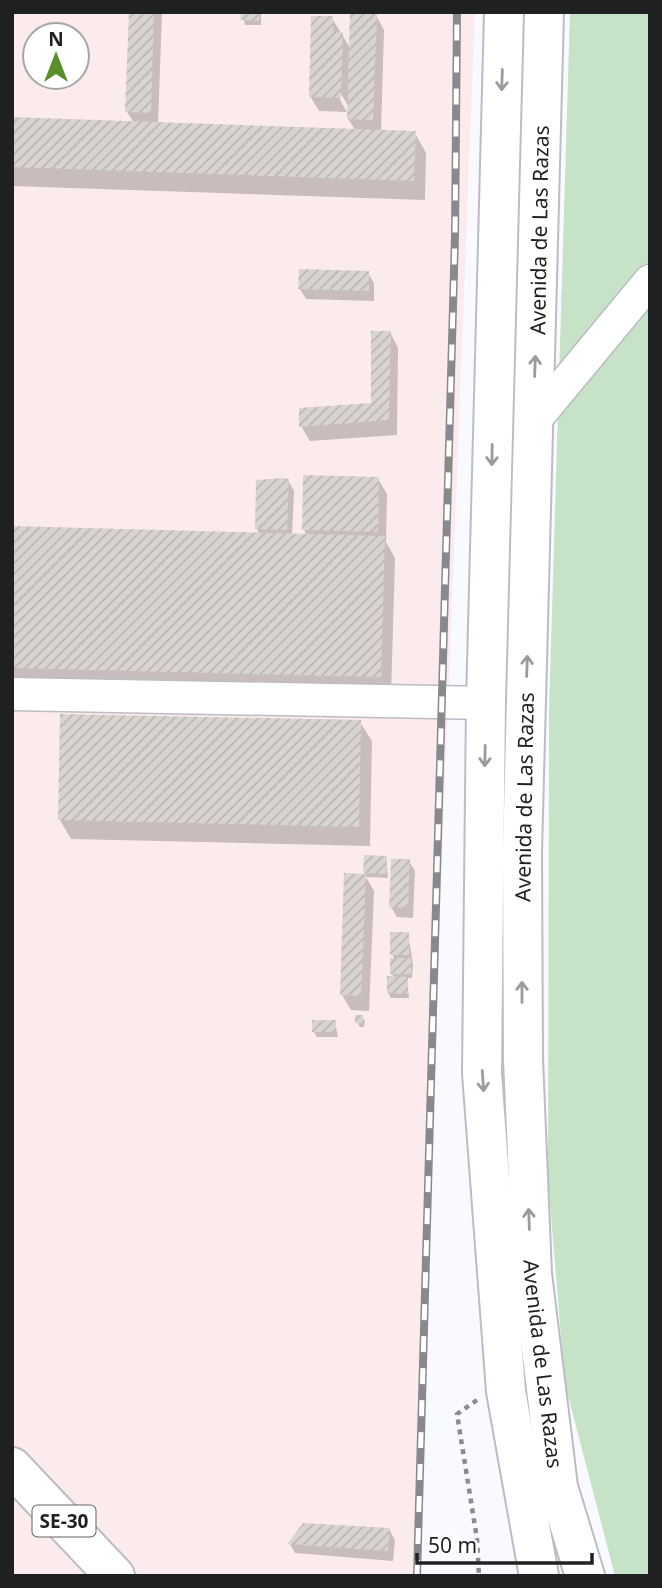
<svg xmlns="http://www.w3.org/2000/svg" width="662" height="1588" font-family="'Noto Sans',sans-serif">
	<defs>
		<pattern id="building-hatch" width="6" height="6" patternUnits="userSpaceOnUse" patternTransform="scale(1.75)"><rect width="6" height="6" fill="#dad4d0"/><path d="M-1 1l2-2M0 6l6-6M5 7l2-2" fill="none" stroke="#bbb6b2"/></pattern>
	</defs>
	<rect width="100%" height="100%" fill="#f8faff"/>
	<path fill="#fcebed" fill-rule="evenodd" d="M12 12H475L428 1218 420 1576H12ZM35 35H77V77H35Z"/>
	<path fill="#c6e2c7" d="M570 12H650V1576H615L565 1384 548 1179 549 711Z"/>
	<path fill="#0003" d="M131 12H161L162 15 158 124 356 131 348 119 349 107 338 89 335 91 347 112 319 111 310 96 332 18 350 48 376 15 384 30 381 132 415 133 426 153 425 200 12 186V119L134 123 127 112Z
		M242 12H261V25H245Z
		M368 273 374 283V301L306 299 300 289Z
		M390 332 398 348 397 435 310 441 301 426 372 404Z
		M378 479 387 494 386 542 395 558 391 696 12 686V528L260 535 257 529 288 480 294 491 292 536H307L304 530Z
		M360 722 372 741 370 846 71 839 60 820Z
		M386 858 388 878 366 877 374 891 369 1011 351 1010 342 995 346 875 367 876 365 873Z
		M409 861 415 871 413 918 397 917 391 907Z
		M408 934 413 964 412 978H407L409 998H391L388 993 394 978 392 974 395 960 392 954Z
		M362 1017 365 1021 364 1027H360L357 1022Z
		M335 1022 338 1037H317L314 1032Z
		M389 1529 395 1540 393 1561 295 1553 290 1544Z"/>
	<path fill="url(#building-hatch)" d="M129 12H154L151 113 125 112Z
		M241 12H260L259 21 240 20Z
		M350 12 377 13 373 120 347 119Z
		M311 16H333V31L343 32 341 98 309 97Z
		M12 117 416 131 414 181 12 167Z
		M299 269 369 271V291L298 289Z
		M371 331H391L389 420 299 427V408L371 403Z
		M303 475 379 477 378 532 302 530Z
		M283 478 289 479 287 530 255 529 256 480Z
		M12 526 385 536 381 677 12 668Z
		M60 714 361 720 359 827 58 820Z
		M364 855 387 856 386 874 363 873Z
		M391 859H410L408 908 389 907Z
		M344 873 366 874 361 996 340 995Z
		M390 932H409V955H390Z
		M390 958H411V974H390Z
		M387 976 408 977V994L387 993Z
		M355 1015H363V1023H355Z
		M312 1020H336V1032H312Z
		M303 1523 390 1528 388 1551 287 1544Z"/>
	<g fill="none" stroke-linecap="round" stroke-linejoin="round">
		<g stroke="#bbbdc3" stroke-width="35">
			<path id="minor" d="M534 421 650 281
				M12 694 486 703"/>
		</g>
		<g stroke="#bbbdc3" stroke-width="42">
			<g id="major">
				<path d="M504 12 486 703 482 1073 506 1391 539 1576"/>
				<path id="s1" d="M544 12 522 852 523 1059 532 1274 558 1487 585 1576"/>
			</g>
		</g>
		<g stroke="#bbbdc3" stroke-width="42">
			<path id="highway" d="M12 1467 115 1576"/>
		</g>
		<path stroke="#8a8c8f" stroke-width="4.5" stroke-dasharray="5 5" stroke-linecap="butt" d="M477 1400 457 1414 477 1539 479 1576"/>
		<use href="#minor" stroke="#fff" stroke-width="32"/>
		<use href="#major" stroke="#fff" stroke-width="38"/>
		<use href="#highway" stroke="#fff" stroke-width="38"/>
		<g stroke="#88898d" stroke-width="8">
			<path id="rail" d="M417 1576 455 236 457 12"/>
		</g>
		<use href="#rail" stroke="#fff" stroke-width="5" stroke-dasharray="16" stroke-linecap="butt"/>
	</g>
	<defs><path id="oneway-shaft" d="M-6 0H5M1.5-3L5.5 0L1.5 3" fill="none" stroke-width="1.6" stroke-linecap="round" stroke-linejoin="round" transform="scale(1.75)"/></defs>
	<g stroke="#9a9b9c">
		<use href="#oneway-shaft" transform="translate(502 80) rotate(92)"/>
		<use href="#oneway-shaft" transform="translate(535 366) rotate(-88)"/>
		<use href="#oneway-shaft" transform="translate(492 455) rotate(91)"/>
		<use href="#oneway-shaft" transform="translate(527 666) rotate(-88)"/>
		<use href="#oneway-shaft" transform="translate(485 756) rotate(91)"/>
		<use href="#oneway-shaft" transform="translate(522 992) rotate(-90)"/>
		<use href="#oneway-shaft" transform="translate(483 1081) rotate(86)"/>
		<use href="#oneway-shaft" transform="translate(529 1219) rotate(-92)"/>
	</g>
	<g text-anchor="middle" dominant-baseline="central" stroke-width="5" stroke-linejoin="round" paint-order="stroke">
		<rect fill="#fff" stroke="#626364" stroke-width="2" x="32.5" y="1505.5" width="63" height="31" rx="5"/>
		<g font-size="19" font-weight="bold" fill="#1f2022">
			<text x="64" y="1521">SE-30</text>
		</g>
		<g font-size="21" fill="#1f2022" stroke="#fff">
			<text transform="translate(539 230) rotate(-89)">Avenida de Las Razas</text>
			<text transform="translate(524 797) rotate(-89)">Avenida de Las Razas</text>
			<text stroke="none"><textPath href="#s1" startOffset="1353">Avenida de Las Razas</textPath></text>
		</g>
	</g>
	<rect width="662" height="1588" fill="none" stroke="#1f2022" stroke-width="28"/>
	<g transform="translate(56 56)"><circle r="33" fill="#ffffff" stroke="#a5a6a7" stroke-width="2"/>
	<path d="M0-5L12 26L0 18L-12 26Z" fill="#598f2a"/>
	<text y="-10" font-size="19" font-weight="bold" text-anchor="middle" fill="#1f2022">N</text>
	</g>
	<path d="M417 1553v10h175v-10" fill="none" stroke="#1f2022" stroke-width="3.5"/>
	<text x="428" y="1553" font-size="21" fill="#1f2022" stroke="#ffffff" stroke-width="5" paint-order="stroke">50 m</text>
</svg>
